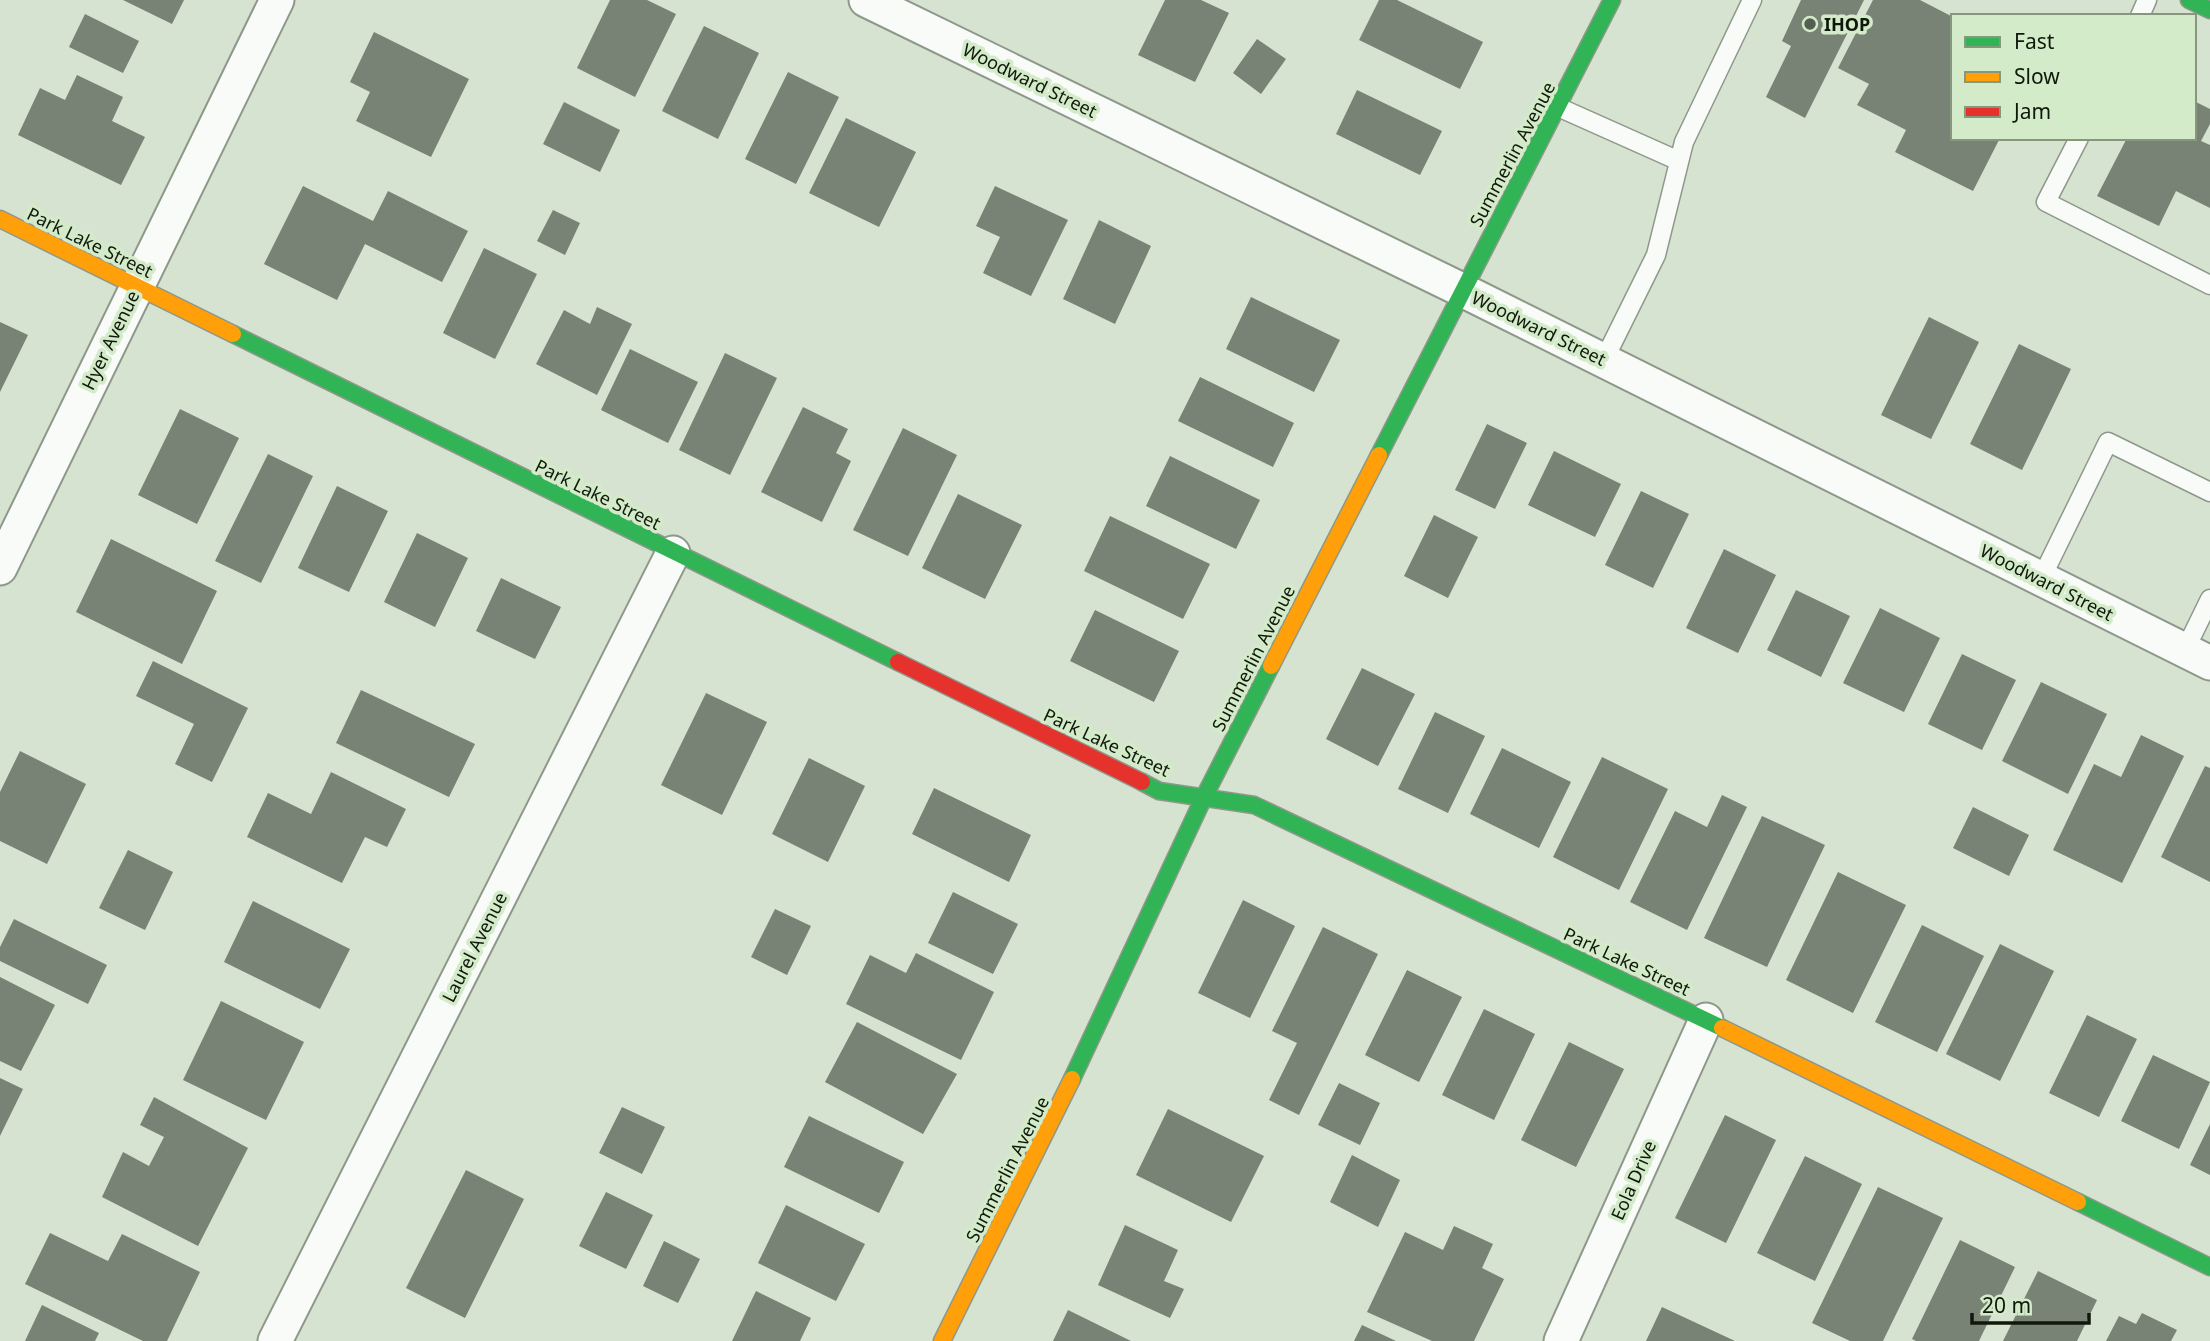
<svg xmlns="http://www.w3.org/2000/svg" width="2210" height="1341" font-family="'Noto Sans',sans-serif">
	<rect width="100%" height="100%" fill="#d6e3d1"/>
	<path fill="#788275" d="M123 0H184L172 24Z
		M610 0H647L676 14 635 97 577 68Z
		M1165 0H1201L1229 13 1195 82 1138 55Z
		M1379 0H1397L1483 42 1460 89 1359 40Z
		M1801 0H1864L1805 118 1766 97 1791 46 1782 41Z
		M1873 0H1920L1953 17V138H2000L1973 191 1895 152 1906 130 1857 105 1869 84 1838 68Z
		M85 14 139 41 123 73 69 47Z
		M704 26 759 53 718 139 662 111Z
		M374 32 469 79 431 157 356 121 370 92 350 82Z
		M1257 39 1286 59 1261 94 1233 73Z
		M788 72 839 97 796 184 745 159Z
		M77 75 123 97 112 121 145 137 121 185 18 135 40 88 65 100Z
		M1357 90 1442 131 1420 175 1336 134Z
		M2194 101 2210 109V124L2201 141 2210 145V208L2176 191 2159 226 2097 196 2127 138H2194Z
		M564 102 620 130 600 172 543 144Z
		M846 118 916 152 879 227 809 193Z
		M303 186 373 221 388 191 468 231 442 282 365 244 337 300 264 264Z
		M995 186 1068 220 1031 296 983 273 1000 237 976 226Z
		M553 210 580 223 565 255 537 241Z
		M1099 220 1151 246 1115 324 1063 299Z
		M484 248 537 274 495 359 443 333Z
		M1251 297 1340 340 1314 392 1226 349Z
		M597 307 632 324 597 395 536 364 564 310 590 324Z
		M1929 317 1979 342 1931 439 1881 415Z
		M0 322 28 335 0 392Z
		M2019 344 2071 369 2022 470 1970 444Z
		M630 349 698 382 668 443 601 410Z
		M725 353 777 378 730 475 679 450Z
		M1200 377 1294 423 1273 467 1178 421Z
		M803 407 848 429 836 453 851 461 822 522 761 492Z
		M180 409 239 438 197 524 138 495Z
		M1487 424 1527 443 1495 509 1455 490Z
		M903 428 957 455 908 556 853 530Z
		M1554 451 1621 484 1595 537 1528 505Z
		M268 454 313 476 261 583 215 561Z
		M1170 456 1260 500 1236 549 1146 506Z
		M337 486 388 511 349 592 298 568Z
		M1641 491 1689 514 1653 588 1605 565Z
		M958 494 1022 525 985 599 922 568Z
		M1434 515 1478 537 1448 598 1404 576Z
		M1110 516 1210 564 1183 619 1084 571Z
		M417 533 468 558 435 627 384 602Z
		M111 539 217 591 182 664 76 612Z
		M1724 549 1776 575 1738 653 1686 628Z
		M501 578 561 607 535 659 476 631Z
		M1796 590 1850 616 1821 677 1767 650Z
		M1880 608 1940 638 1904 712 1843 683Z
		M1095 610 1179 651 1154 702 1070 661Z
		M1962 654 2016 680 1982 750 1928 724Z
		M153 661 248 708 212 782 175 764 194 724 136 696Z
		M1362 668 1415 694 1378 766 1326 739Z
		M2041 682 2107 714 2068 794 2002 761Z
		M361 690 475 744 449 797 336 743Z
		M706 693 767 722 722 815 661 785Z
		M1435 712 1485 736 1448 813 1398 789Z
		M2141 735 2184 756 2122 883 2053 850 2094 764 2121 777Z
		M1502 748 1571 782 1539 848 1470 814Z
		M20 751 86 784 47 864 0 841V792Z
		M1602 757 1668 789 1619 890 1553 857Z
		M809 758 865 786 828 862 772 834Z
		M2205 766 2210 768V882L2161 857Z
		M331 772 406 809 387 847 365 837 342 883 247 837 268 793 311 814Z
		M934 788 1031 835 1009 882 912 834Z
		M1722 795 1747 807 1687 930 1630 902 1675 811 1707 827Z
		M1973 807 2029 835 2009 876 1953 848Z
		M1762 816 1825 845 1767 967 1704 938Z
		M128 850 173 872 145 930 99 908Z
		M1838 872 1906 905 1853 1013 1786 980Z
		M953 892 1018 924 993 974 928 943Z
		M1243 900 1295 926 1250 1018 1198 993Z
		M253 901 350 949 320 1009 224 962Z
		M775 909 811 926 787 975 751 957Z
		M14 919 107 965 88 1004 0 961V947Z
		M1922 925 1984 956 1937 1052 1875 1022Z
		M1323 927 1378 954 1299 1115 1269 1100 1297 1043 1272 1031Z
		M2000 944 2054 971 2000 1081 1946 1054Z
		M916 953 994 992 961 1060 846 1004 870 955 906 973Z
		M1407 970 1462 997 1419 1082 1365 1055Z
		M0 977 55 1005 21 1071 0 1061Z
		M221 1001 304 1042 266 1120 183 1080Z
		M1484 1009 1535 1034 1494 1120 1442 1095Z
		M2087 1015 2137 1039 2099 1117 2049 1093Z
		M857 1022 957 1074 923 1134 825 1082Z
		M1569 1042 1624 1069 1576 1167 1521 1140Z
		M2153 1055 2210 1082 2179 1149 2121 1121Z
		M0 1078 23 1089 0 1136Z
		M1339 1083 1380 1103 1360 1145 1318 1125Z
		M154 1097 248 1148 198 1246 102 1197 123 1152 149 1166 164 1137 140 1125Z
		M622 1107 665 1127 642 1174 599 1153Z
		M1168 1109 1264 1156 1231 1222 1136 1175Z
		M1725 1115 1776 1140 1726 1243 1675 1218Z
		M809 1116 904 1162 879 1213 784 1167Z
		M2210 1124V1175L2190 1165Z
		M1352 1155 1400 1180 1378 1227 1330 1202Z
		M1805 1156 1862 1184 1815 1281 1757 1253Z
		M466 1170 524 1199 465 1318 406 1288Z
		M1878 1187 1943 1218 1883 1341H1850L1812 1323Z
		M606 1192 653 1215 626 1269 579 1246Z
		M786 1205 865 1244 836 1301 758 1263Z
		M1125 1225 1178 1250 1164 1281 1184 1289 1170 1318 1098 1285Z
		M1454 1226 1493 1244 1482 1268 1504 1279 1474 1341H1432L1367 1312 1405 1232 1443 1250Z
		M50 1233 108 1261 122 1234 200 1272 167 1341H143L25 1284Z
		M1960 1240 2015 1267 1979 1341H1916L1912 1339Z
		M664 1241 700 1259 678 1303 643 1286Z
		M2038 1271 2097 1300 2077 1341H2003Z
		M756 1291 811 1318 800 1341H732Z
		M42 1305 99 1333 95 1341H25Z
		M1662 1307 1735 1341H1646Z
		M1068 1310 1131 1341H1053Z
		M2142 1313 2177 1330 2171 1341H2106L2119 1316 2136 1324Z
		M1362 1325 1396 1341H1354Z"/>
	<g fill="none" stroke-linecap="round" stroke-linejoin="round">
		<g stroke="#8e988a" stroke-width="21">
			<path id="lane" d="M2140 16 2147 0
				M1558 107 1679 161
				M2079 138 2046 202 2210 285
				M1604 360 1656 255 1684 142 1752 0
				M2041 579 2108 442 2210 492
				M2185 650 2210 599"/>
		</g>
		<g stroke="#8e988a" stroke-width="37">
			<path id="street" d="M866 0 1462 290 2210 663
				M0 568 277 0
				M275 1341 673 553
				M1561 1341 1706 1020"/>
		</g>
		<g stroke="#8e988a" stroke-width="19">
			<path id="fast" d="M2189 0 2210 10
				M233 334 898 662
				M1379 455 1612 0
				M1142 782 1159 791 1254 805 1722 1028
				M1072 1079 1204 797 1271 666
				M2078 1202 2210 1267"/>
		</g>
		<g stroke="#8e988a" stroke-width="19">
			<path id="slow" d="M0 219 233 334
				M1271 666 1379 455
				M1722 1028 2078 1202
				M942 1341 1072 1079"/>
		</g>
		<g stroke="#8e988a" stroke-width="19">
			<path id="jam" d="M898 662 1142 782"/>
		</g>
		<use href="#lane" stroke="#f9fbf8" stroke-width="18"/>
		<use href="#street" stroke="#f9fbf8" stroke-width="33"/>
		<use href="#fast" stroke="#30b455" stroke-width="16"/>
		<use href="#slow" stroke="#ff9f0a" stroke-width="16"/>
		<use href="#jam" stroke="#e5322d" stroke-width="16"/>
	</g>
	<circle fill="#555f51" stroke="#d3ebc9" stroke-width="2.5" cx="1810" cy="24" r="7"/>
	<g text-anchor="middle" dominant-baseline="central" stroke-width="7" stroke-linejoin="round" paint-order="stroke">
		<g font-size="18" font-weight="bold" fill="#10180c" stroke="#d3ebc9" text-anchor="start">
			<text x="1824" y="24">IHOP</text>
		</g>
		<g font-size="18" fill="#10180c" stroke="#d3ebc9">
			<text transform="translate(1030 80) rotate(26)">Woodward Street</text>
			<text transform="translate(1512 154) rotate(-62)">Summerlin Avenue</text>
			<text transform="translate(90 242) rotate(26)">Park Lake Street</text>
			<text transform="translate(1539 328) rotate(26)">Woodward Street</text>
			<text transform="translate(110 340) rotate(-64)">Hyer Avenue</text>
			<text transform="translate(598 494) rotate(26)">Park Lake Street</text>
			<text transform="translate(2047 582) rotate(27)">Woodward Street</text>
			<text transform="translate(1253 658) rotate(-63)">Summerlin Avenue</text>
			<text transform="translate(1107 742) rotate(25)">Park Lake Street</text>
			<text transform="translate(474 947) rotate(-63)">Laurel Avenue</text>
			<text transform="translate(1627 961) rotate(25)">Park Lake Street</text>
			<text transform="translate(1007 1169) rotate(-63)">Summerlin Avenue</text>
			<text transform="translate(1633 1180) rotate(-66)">Eola Drive</text>
		</g>
	</g>
	<rect x="1951" y="14" width="245" height="126" fill="#d3ebc9" stroke="#85977d" stroke-width="2"/>
	<rect x="1965" y="37" width="35" height="10" fill="#30b455" stroke="#85977d" stroke-width="2"/>
	<text x="2014" y="49" font-size="21" fill="#10180c">Fast</text>
	<rect x="1965" y="72" width="35" height="10" fill="#ff9f0a" stroke="#85977d" stroke-width="2"/>
	<text x="2014" y="84" font-size="21" fill="#10180c">Slow</text>
	<rect x="1965" y="107" width="35" height="10" fill="#e5322d" stroke="#85977d" stroke-width="2"/>
	<text x="2014" y="119" font-size="21" fill="#10180c">Jam</text>
	<path d="M1972 1313v10h117v-10" fill="none" stroke="#10180c" stroke-width="3.5"/>
	<text x="1982" y="1313" font-size="21" fill="#10180c" stroke="#d3ebc9" stroke-width="5" paint-order="stroke">20 m</text>
</svg>
